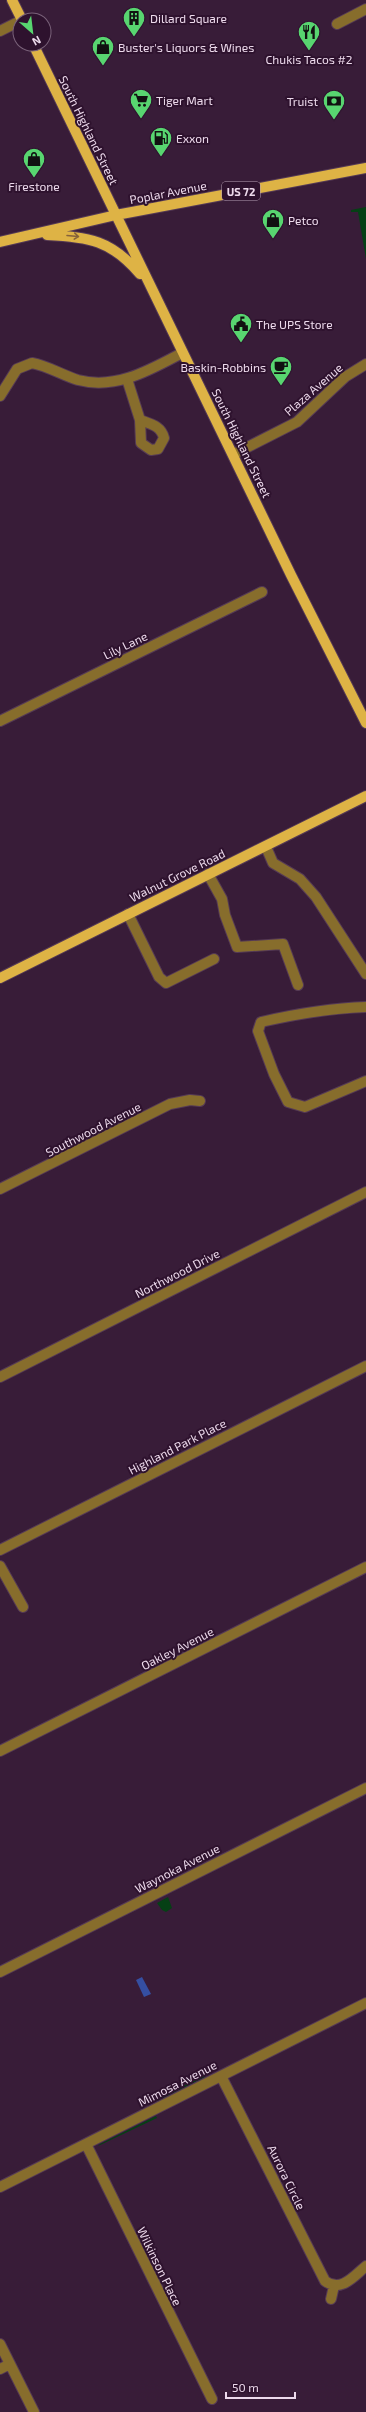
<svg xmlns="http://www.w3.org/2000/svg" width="366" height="2412" font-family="'Exo 2',sans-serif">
	<rect width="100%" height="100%" fill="#381c38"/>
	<path fill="#054015" d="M366 207V259L358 212H351V210Z
		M168 1897 172 1908 166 1912 162 1910 157 1903Z
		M205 2075V2077L155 2102 154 2100Z
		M156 2116 157 2118 98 2146 100 2144Z"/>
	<path fill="#354fa2" d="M142 1977 151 1994 144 1997 136 1980Z"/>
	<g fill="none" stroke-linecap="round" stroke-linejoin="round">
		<g stroke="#553a55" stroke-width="12">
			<path id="minor" d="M337 24 366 9
				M0 31 20 21
				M127 379 140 420 141 443 151 450 158 449 164 438C161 426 151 424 140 420
				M0 396 17 369 32 363C48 366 62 375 78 380 116 390 150 370 182 353
				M234 454 297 422 345 377 366 364
				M0 721 262 592
				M266 847 273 863 300 879 316 897 366 974
				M208 874 222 899 225 915 237 947 283 944 298 985
				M128 914 159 977 166 983 214 959
				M366 1007C330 1008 296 1014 261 1022L258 1031 274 1074 288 1102 305 1107 366 1081
				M0 1189 170 1104 190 1100 200 1101
				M0 1377 366 1192
				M0 1550 366 1366
				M0 1566 23 1607
				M0 1751 366 1567
				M0 1972 366 1788
				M221 2076 325 2281C341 2293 354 2276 366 2266
				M86 2144 212 2399
				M0 2187 366 2003
				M331 2299 334 2286
				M0 2344 34 2412
				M0 2369 10 2364"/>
		</g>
		<g stroke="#553a55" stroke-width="12">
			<path id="major" d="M12 0 22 20
				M33 44 291 575 366 723
				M47 235C89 237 111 240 140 274
				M0 242 116 215 366 168
				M0 978 366 796"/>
		</g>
		<use href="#minor" stroke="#876d2c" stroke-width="10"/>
		<use href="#major" stroke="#deb345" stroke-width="10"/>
	</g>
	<defs><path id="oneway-shaft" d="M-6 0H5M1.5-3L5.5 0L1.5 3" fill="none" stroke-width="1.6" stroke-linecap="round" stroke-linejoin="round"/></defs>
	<use stroke="#86623a" href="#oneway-shaft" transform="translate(73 236) rotate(5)"/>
	<defs>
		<g id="building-pin" transform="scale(1.15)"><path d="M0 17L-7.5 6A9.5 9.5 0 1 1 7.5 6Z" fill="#58d570" stroke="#2e122e"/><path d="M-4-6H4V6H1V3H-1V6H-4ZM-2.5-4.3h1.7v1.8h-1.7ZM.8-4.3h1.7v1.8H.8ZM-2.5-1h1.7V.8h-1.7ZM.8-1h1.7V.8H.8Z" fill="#111"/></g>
		<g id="restaurant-pin" transform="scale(1.15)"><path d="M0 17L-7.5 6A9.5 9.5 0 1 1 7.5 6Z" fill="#58d570" stroke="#2e122e"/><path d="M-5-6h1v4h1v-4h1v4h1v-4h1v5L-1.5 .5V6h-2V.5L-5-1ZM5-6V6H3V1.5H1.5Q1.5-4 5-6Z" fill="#111"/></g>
		<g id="shop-pin" transform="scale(1.15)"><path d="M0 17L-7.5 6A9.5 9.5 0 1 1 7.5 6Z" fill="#58d570" stroke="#2e122e"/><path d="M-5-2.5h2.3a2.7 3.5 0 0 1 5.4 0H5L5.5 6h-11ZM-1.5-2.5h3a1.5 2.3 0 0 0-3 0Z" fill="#111"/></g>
		<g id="supermarket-pin" transform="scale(1.15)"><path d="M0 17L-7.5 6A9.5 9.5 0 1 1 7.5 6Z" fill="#58d570" stroke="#2e122e"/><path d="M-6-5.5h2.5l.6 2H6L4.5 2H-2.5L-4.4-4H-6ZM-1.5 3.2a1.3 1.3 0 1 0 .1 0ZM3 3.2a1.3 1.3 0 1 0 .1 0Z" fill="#111"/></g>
		<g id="bank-pin" transform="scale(1.15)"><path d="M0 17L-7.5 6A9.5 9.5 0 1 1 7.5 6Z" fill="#58d570" stroke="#2e122e"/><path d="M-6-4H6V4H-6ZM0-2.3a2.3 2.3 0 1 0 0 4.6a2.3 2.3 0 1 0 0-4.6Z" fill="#111"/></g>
		<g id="fuel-pin" transform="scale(1.15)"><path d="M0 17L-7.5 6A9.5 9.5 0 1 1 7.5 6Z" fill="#58d570" stroke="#2e122e"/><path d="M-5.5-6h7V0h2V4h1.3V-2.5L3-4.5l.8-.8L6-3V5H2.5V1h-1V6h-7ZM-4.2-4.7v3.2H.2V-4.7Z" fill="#111"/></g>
		<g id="civic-pin" transform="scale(1.15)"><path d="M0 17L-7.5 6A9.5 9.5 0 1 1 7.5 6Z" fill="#58d570" stroke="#2e122e"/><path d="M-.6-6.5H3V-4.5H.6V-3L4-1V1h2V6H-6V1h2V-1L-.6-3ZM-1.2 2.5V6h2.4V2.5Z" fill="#111"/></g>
		<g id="cafe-pin" transform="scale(1.15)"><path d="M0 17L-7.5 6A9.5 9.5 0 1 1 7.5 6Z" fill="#58d570" stroke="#2e122e"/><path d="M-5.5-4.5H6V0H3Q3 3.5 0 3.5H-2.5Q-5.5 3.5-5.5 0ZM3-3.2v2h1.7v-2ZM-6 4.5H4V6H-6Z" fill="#111"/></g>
	</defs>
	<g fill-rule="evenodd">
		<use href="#building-pin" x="134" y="18"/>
		<use href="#restaurant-pin" x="309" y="32"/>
		<use href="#shop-pin" x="103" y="47"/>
		<use href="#supermarket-pin" x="141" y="100"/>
		<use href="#bank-pin" x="334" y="101"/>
		<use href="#fuel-pin" x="161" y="138"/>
		<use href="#shop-pin" x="34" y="159"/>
		<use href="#shop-pin" x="273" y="220"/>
		<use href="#civic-pin" x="241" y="324"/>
		<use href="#cafe-pin" x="281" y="367"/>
	</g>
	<g text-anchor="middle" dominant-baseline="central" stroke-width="4" stroke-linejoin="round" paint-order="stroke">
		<rect fill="#2e122e" stroke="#b49eb3" stroke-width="1" x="222" y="182" width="38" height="18" rx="3"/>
		<g font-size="11" font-weight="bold" fill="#eddaec">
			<text x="241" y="191">US 72</text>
		</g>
		<g font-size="12" fill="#eddaec" stroke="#2e122e" text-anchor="start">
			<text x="150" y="18">Dillard Square</text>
			<text x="118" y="47">Buster's Liquors &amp; Wines</text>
			<text x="309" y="59" text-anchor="middle">Chukis Tacos #2</text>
			<text x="156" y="100">Tiger Mart</text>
			<text x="318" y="101" text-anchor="end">Truist</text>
			<text x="176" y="138">Exxon</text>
			<text x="34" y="186" text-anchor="middle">Firestone</text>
			<text x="288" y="220">Petco</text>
			<text x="256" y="324">The UPS Store</text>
			<text x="266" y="367" text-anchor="end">Baskin-Robbins</text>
		</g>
		<g font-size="12" fill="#eddaec" stroke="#2e122e">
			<text transform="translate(89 130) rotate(64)">South Highland Street</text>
			<text transform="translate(168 192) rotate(-11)">Poplar Avenue</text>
			<text transform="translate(313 389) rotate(-41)">Plaza Avenue</text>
			<text transform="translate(242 443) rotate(64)">South Highland Street</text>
			<text transform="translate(125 645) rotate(-26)">Lily Lane</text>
			<text transform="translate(177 875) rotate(-26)">Walnut Grove Road</text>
			<text transform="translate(93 1129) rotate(-27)">Southwood Avenue</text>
			<text transform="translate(177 1273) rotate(-27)">Northwood Drive</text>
			<text transform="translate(177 1446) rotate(-27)">Highland Park Place</text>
			<text transform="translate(177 1648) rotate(-27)">Oakley Avenue</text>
			<text transform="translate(177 1868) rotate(-27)">Waynoka Avenue</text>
			<text transform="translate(177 2083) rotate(-27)">Mimosa Avenue</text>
			<text transform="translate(287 2177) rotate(64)">Aurora Circle</text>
			<text transform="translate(160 2266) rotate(64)">Wilkinson Place</text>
		</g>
	</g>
	<g transform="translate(32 32) rotate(152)"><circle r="19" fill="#2e122e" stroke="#7a627a"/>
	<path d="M0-3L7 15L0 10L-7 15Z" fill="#58d570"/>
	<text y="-6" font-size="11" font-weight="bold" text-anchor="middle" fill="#eddaec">N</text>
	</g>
	<path d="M226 2392v6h69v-6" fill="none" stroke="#eddaec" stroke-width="2"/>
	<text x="232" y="2392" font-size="12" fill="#eddaec" stroke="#2e122e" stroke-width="3" paint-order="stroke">50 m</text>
</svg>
